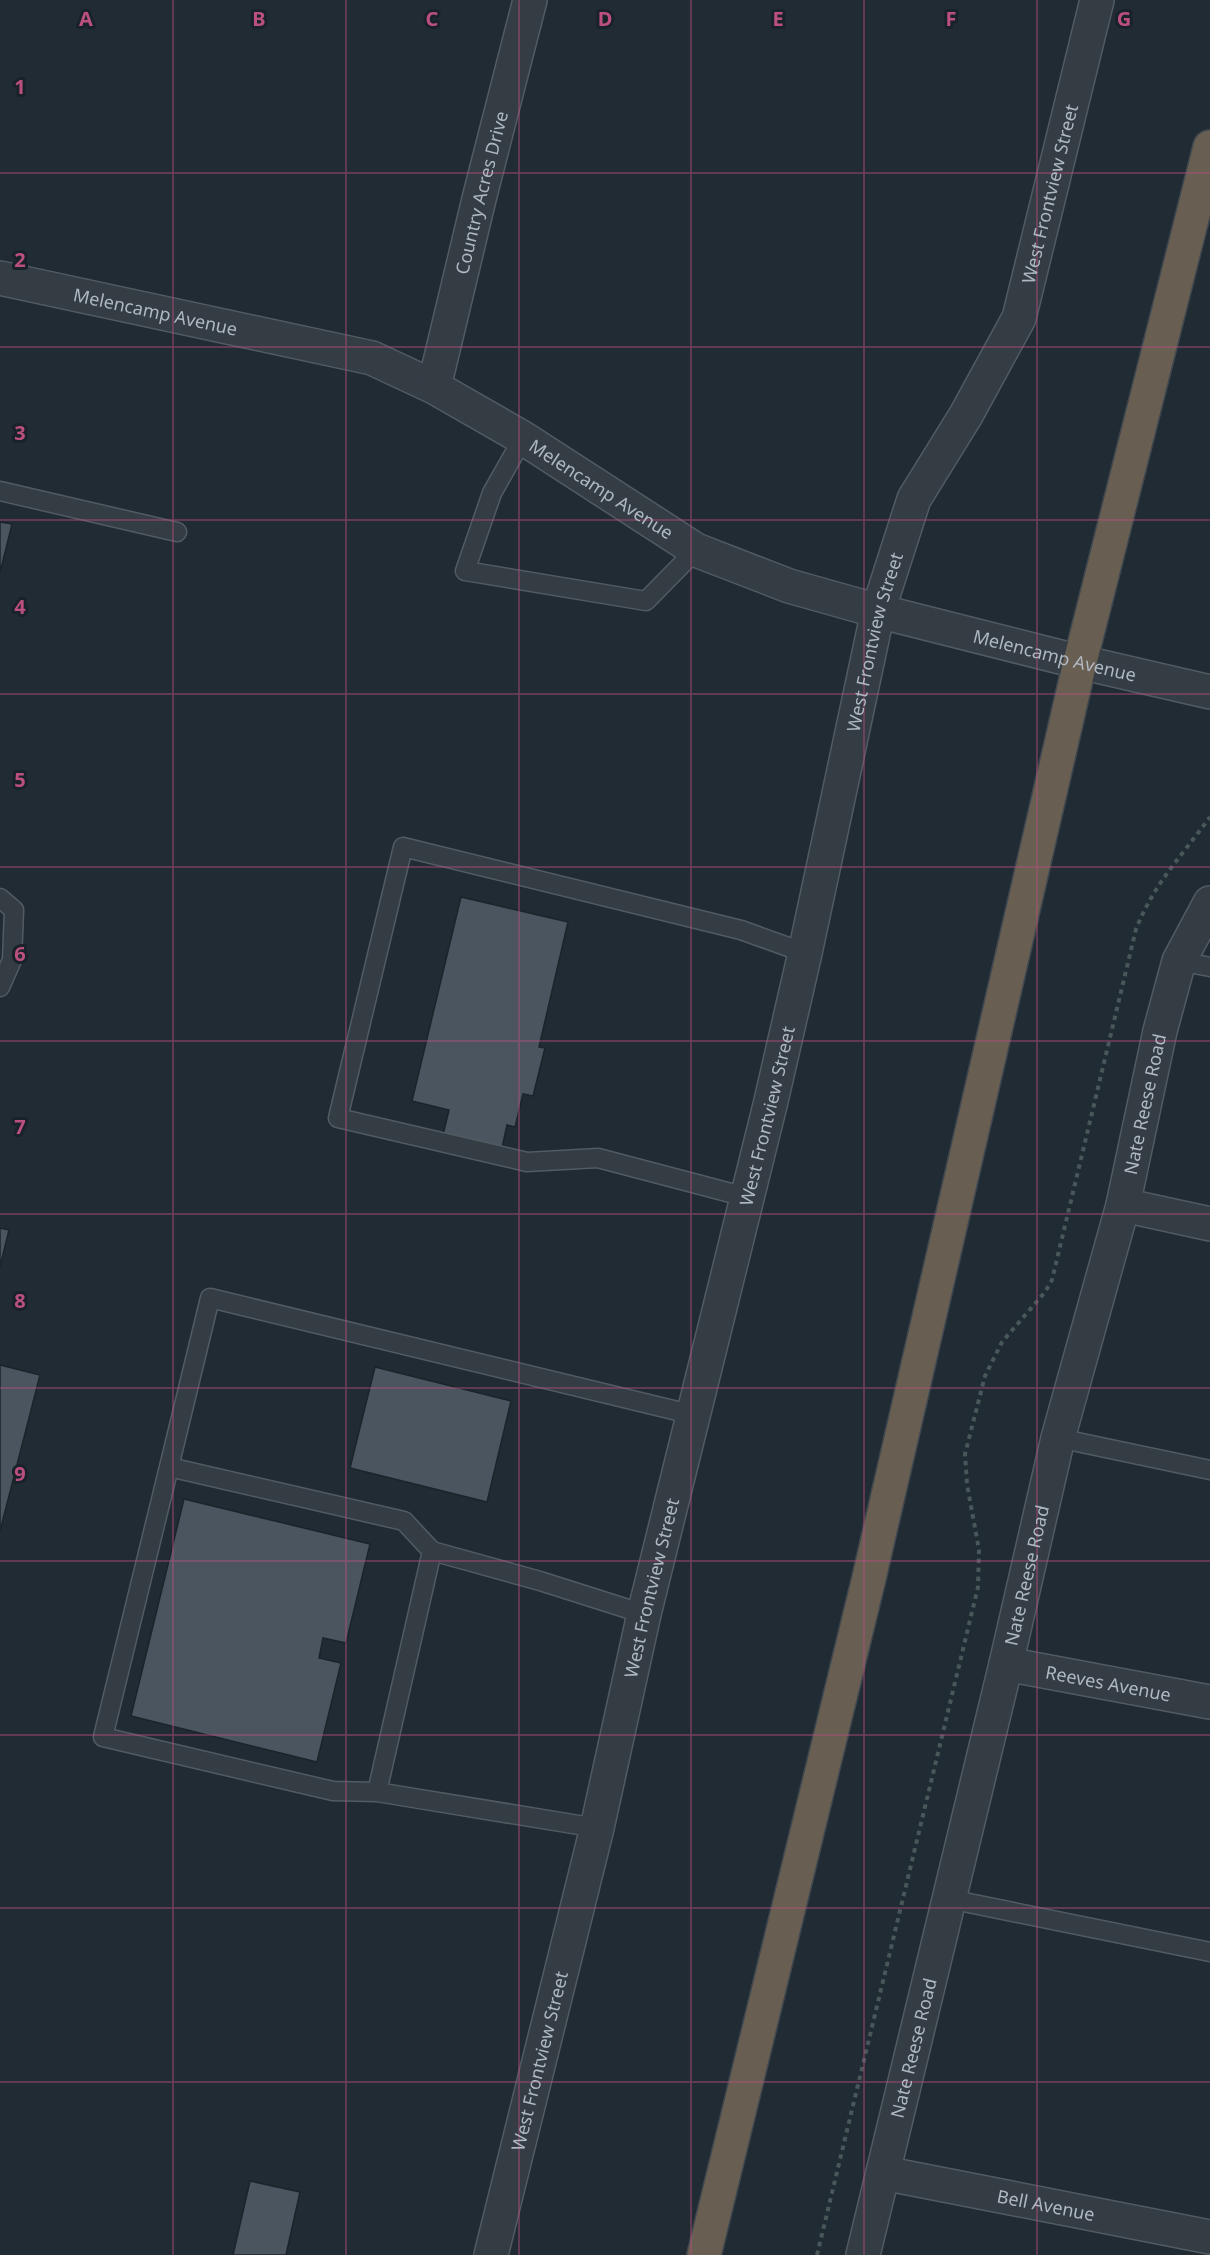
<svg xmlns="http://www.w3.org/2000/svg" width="1210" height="2255" font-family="'Noto Sans',sans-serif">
	<rect width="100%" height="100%" fill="#212b33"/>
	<path fill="#4a555f" stroke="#1c242b" stroke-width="1.5" d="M0 522 12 524 0 573Z
		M461 897 568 922 539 1047 545 1048 533 1096 523 1094 515 1127 507 1125 502 1148 443 1135 449 1110 412 1101Z
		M0 1228 9 1230 0 1267Z
		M0 1365 40 1375 0 1531Z
		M375 1367 511 1401 487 1502 350 1468Z
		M184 1499 370 1544 346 1643 323 1638 319 1658 341 1663 317 1762 131 1716Z
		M250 2181 300 2192 286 2255H233Z"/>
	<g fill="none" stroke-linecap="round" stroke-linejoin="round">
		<g stroke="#525b62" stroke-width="21">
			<path id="lane" d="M523 438 492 493 465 571 646 601 696 550
				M0 491 177 532
				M0 898 14 910 12 960 0 987
				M1179 961 1210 967
				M746 1197 598 1158 527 1162 338 1118 403 847 741 930 805 953
				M1058 1438 1210 1470
				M169 1467 210 1298 694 1415
				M377 1792 333 1791 103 1737 169 1467 404 1521 432 1551
				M597 1828 377 1792 432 1551 540 1581 644 1614
				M949 1899 1210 1952"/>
		</g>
		<g stroke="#525b62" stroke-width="36">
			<g id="street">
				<path id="s1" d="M0 278 372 358 434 387 523 438 696 550 789 586 878 611 1080 662 1210 692"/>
				<path id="s2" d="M434 387 479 199 530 0"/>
				<path d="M1123 1205 1210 1224"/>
				<path id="s3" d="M1006 1664 1210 1702"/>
				<path id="s4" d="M883 2173 1210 2237"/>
				<path id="s5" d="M491 2255 597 1828 644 1614 771 1101 805 953 878 611 914 499 966 415 1019 318 1097 0"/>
				<path id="s6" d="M863 2255 1006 1664 1058 1438 1123 1205 1160 1031 1179 961 1210 903"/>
			</g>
		</g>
		<g stroke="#3f484f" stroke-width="36">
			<path id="highway" d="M704 2255 869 1578 1080 662 1210 147"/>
		</g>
		<path stroke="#485859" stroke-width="4" stroke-dasharray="4.5 4.5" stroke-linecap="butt" d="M817 2255 978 1587 979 1550 967 1484 965 1454 985 1376 1002 1342 1045 1292 1052 1280 1136 929C1155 882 1181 857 1210 817"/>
		<use href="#lane" stroke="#343d44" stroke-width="18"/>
		<use href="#street" stroke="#343d44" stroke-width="33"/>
		<use href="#highway" stroke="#695e52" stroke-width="33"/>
	</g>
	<path fill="none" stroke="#bb507f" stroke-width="1.5" stroke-opacity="0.55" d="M173 0V2255M346 0V2255M519 0V2255M691 0V2255M864 0V2255M1037 0V2255M0 173H1210M0 347H1210M0 520H1210M0 694H1210M0 867H1210M0 1041H1210M0 1214H1210M0 1388H1210M0 1561H1210M0 1735H1210M0 1908H1210M0 2082H1210"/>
	<g text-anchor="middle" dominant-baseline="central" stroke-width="6" stroke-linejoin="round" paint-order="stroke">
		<g font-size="18" fill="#afb8c1" stroke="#1a2229">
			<text stroke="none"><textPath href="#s2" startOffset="200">Country Acres Drive</textPath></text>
			<text stroke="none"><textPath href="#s5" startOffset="2144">West Frontview Street</textPath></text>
			<text stroke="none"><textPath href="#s1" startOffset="159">Melencamp Avenue</textPath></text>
			<text stroke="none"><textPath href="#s1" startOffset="645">Melencamp Avenue</textPath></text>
			<text stroke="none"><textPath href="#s5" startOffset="1658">West Frontview Street</textPath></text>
			<text stroke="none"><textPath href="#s1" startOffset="1132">Melencamp Avenue</textPath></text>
			<text stroke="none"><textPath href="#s6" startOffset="1185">Nate Reese Road</textPath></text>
			<text stroke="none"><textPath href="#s5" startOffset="1172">West Frontview Street</textPath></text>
			<text stroke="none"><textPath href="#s6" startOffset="699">Nate Reese Road</textPath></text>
			<text stroke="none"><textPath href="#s5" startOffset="686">West Frontview Street</textPath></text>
			<text stroke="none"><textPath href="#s3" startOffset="104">Reeves Avenue</textPath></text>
			<text stroke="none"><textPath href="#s6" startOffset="213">Nate Reese Road</textPath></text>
			<text stroke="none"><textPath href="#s5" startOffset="200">West Frontview Street</textPath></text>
			<text stroke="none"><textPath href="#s4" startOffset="166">Bell Avenue</textPath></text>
		</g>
	</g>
	<g font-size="20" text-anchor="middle" font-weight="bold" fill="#bb507f" stroke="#1a2229" stroke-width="6" stroke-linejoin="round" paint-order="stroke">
		<text x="86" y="26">A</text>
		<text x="259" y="26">B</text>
		<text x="432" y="26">C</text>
		<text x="605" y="26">D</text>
		<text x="778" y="26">E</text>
		<text x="951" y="26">F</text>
		<text x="1124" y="26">G</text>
		<text x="20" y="94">1</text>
		<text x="20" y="267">2</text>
		<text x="20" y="440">3</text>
		<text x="20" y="614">4</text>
		<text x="20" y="787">5</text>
		<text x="20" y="961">6</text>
		<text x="20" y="1134">7</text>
		<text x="20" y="1308">8</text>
		<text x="20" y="1481">9</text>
	</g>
</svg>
